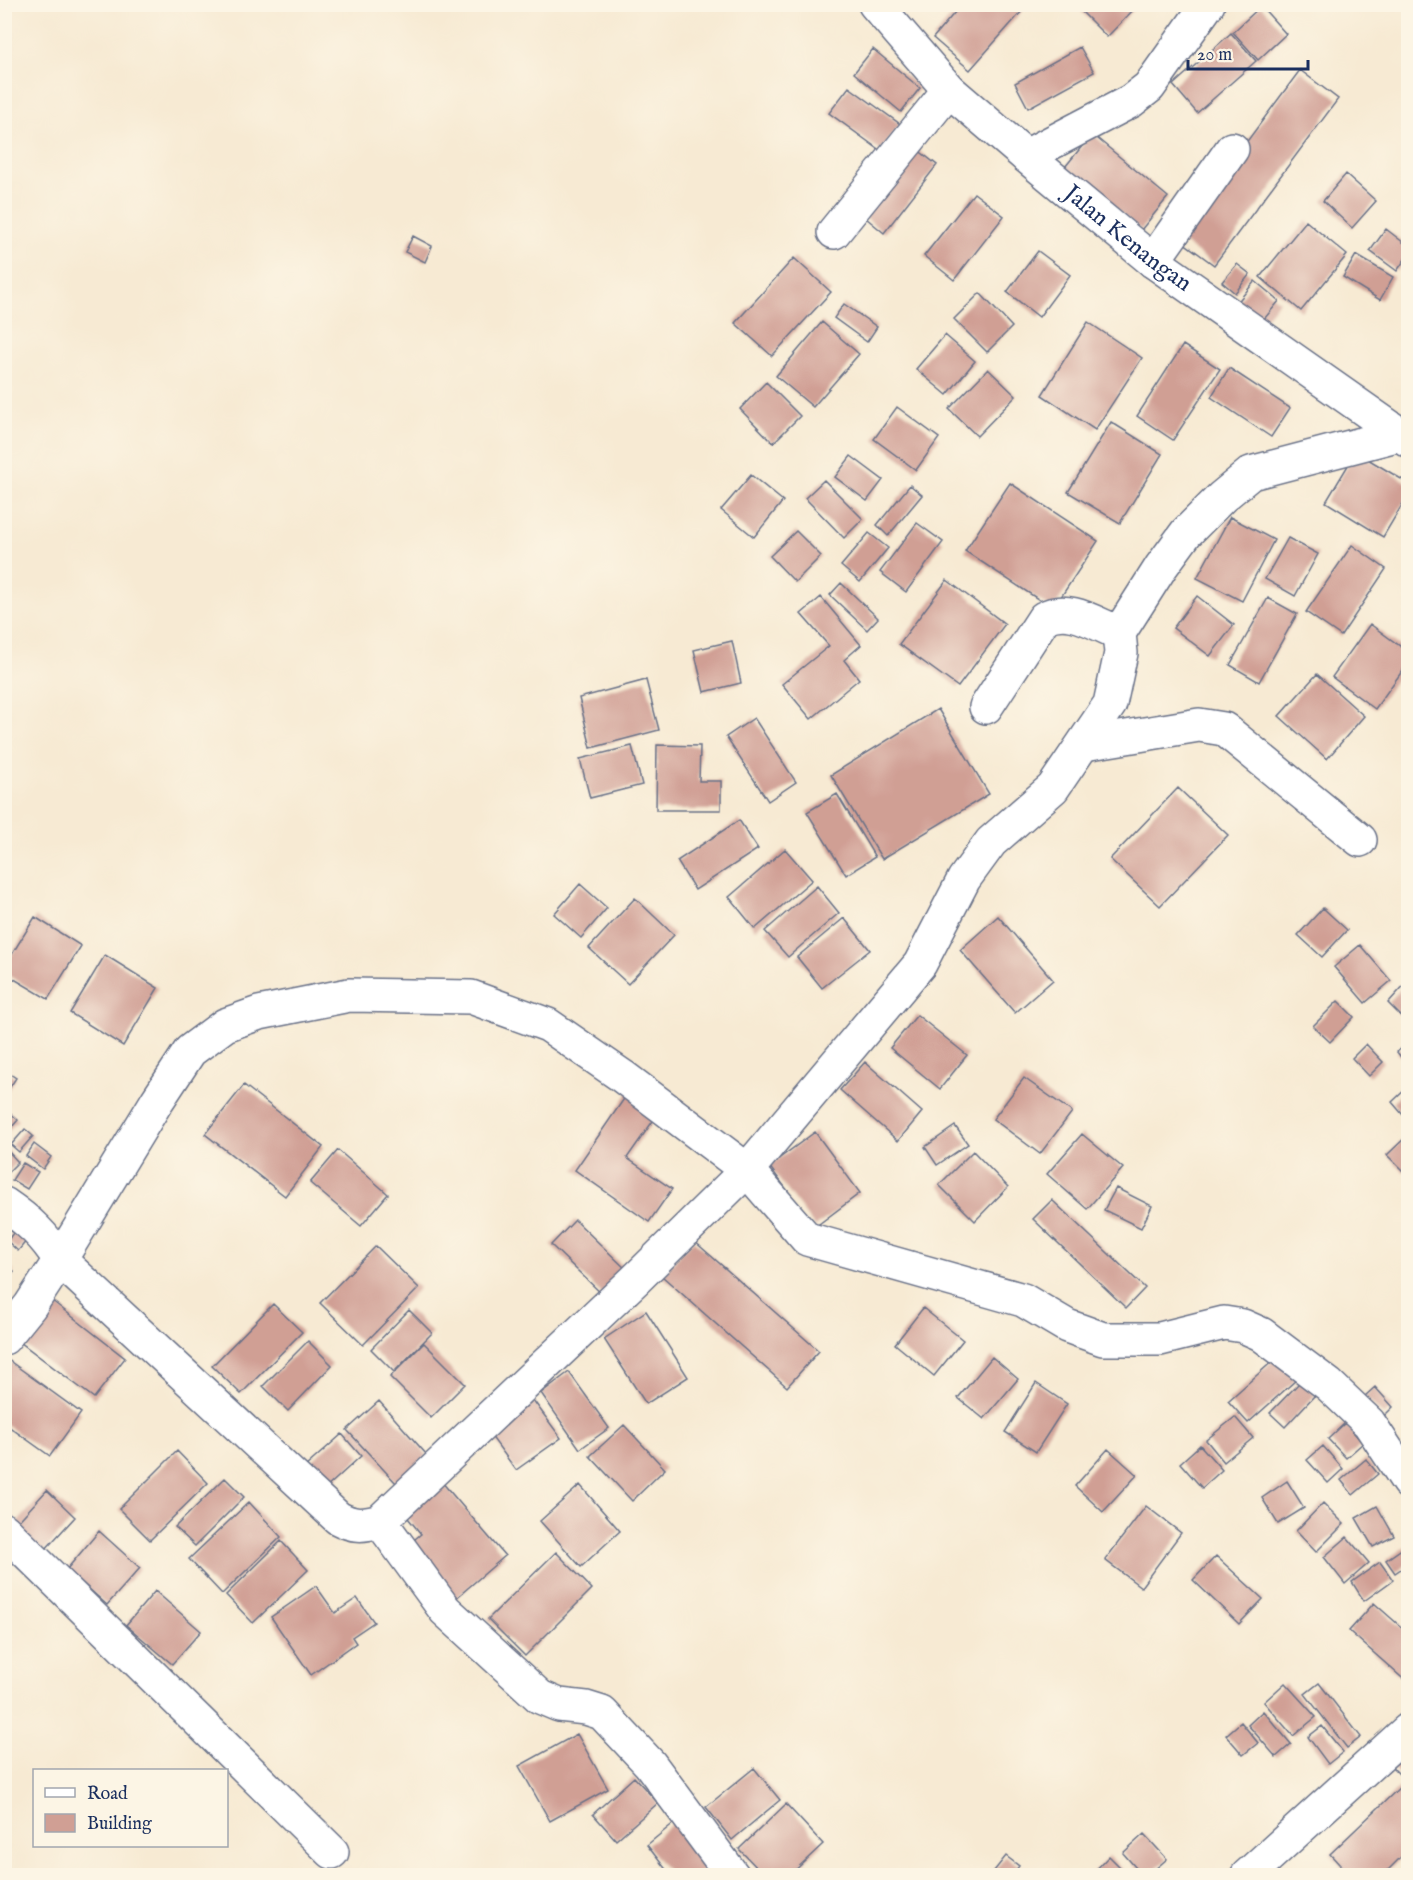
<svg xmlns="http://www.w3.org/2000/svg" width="1413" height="1880" font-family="'IM FELL English',serif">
	<rect width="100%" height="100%" fill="#fcf5e5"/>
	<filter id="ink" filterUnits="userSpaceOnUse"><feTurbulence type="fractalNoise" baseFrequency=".0167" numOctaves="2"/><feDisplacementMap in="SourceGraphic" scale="12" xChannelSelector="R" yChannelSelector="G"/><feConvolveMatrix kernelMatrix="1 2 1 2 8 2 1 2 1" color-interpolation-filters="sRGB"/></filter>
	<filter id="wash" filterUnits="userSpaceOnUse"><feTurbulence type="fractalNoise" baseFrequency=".008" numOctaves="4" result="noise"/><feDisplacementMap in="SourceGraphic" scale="24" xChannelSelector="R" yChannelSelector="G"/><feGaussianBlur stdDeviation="1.35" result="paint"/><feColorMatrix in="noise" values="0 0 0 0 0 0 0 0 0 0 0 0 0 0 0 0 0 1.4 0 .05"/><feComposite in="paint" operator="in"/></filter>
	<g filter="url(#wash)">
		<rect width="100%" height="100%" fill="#f7ead3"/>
		<g id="blocks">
			<path fill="#d09f94" d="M962 4H1016L1023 10 970 70 933 38Z
				M1074 4H1139L1107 37Z
				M1261 6 1286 34 1258 60 1233 32Z
				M1231 33 1256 61 1197 113 1173 85Z
				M1080 47 1094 72 1028 108 1015 83Z
				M873 49 920 88 901 112 854 73Z
				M1300 70 1338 99 1214 265 1176 237Z
				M849 87 900 124 881 151 829 113Z
				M1092 134 1168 197 1141 230 1065 167Z
				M913 146 937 165 884 233 860 213Z
				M1346 174 1376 201 1352 228 1323 201Z
				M974 193 1004 216 954 280 924 256Z
				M1306 221 1347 255 1301 311 1260 277Z
				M1386 229 1408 246V255L1397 271 1370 251Z
				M413 236 432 246 425 262 405 252Z
				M1038 251 1070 275 1039 317 1007 292Z
				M1356 255 1393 277 1380 300 1343 277Z
				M794 258 831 292 772 356 735 323Z
				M1237 264 1250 274 1235 293 1222 282Z
				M1255 281 1279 301 1260 324 1236 304Z
				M980 293 1012 327 987 352 954 319Z
				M844 304 877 327 867 342 834 318Z
				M822 322 859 354 813 407 776 376Z
				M1088 322 1142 358 1095 430 1042 395Z
				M945 335 975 361 947 395 916 369Z
				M1183 345 1220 369 1173 440 1137 416Z
				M1229 368 1290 408 1271 437 1211 397Z
				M988 369 1016 396 977 436 949 409Z
				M766 382 800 416 773 443 740 409Z
				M897 407 939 438 916 470 874 439Z
				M1111 422 1162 454 1120 523 1068 492Z
				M1356 452 1408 483V495L1383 537 1326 502Z
				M851 456 883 480 867 501 835 477Z
				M751 475 783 501 754 537 721 510Z
				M824 480 863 519 844 538 805 498Z
				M1010 483 1098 541 1053 609 965 551Z
				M910 485 922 495 888 536 877 525Z
				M1230 517 1274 540 1242 601 1197 578Z
				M917 523 943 542 906 592 880 572Z
				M796 531 821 556 795 582 770 556Z
				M869 533 888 548 860 582 841 566Z
				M1288 538 1318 554 1295 596 1265 579Z
				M1352 545 1386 569 1341 636 1306 612Z
				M947 580 1005 624 958 687 899 644Z
				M841 583 878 618 867 630 830 595Z
				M1197 596 1234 625 1210 656 1173 628Z
				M821 597 861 645 844 660 859 679 811 719 782 684 829 646 801 614Z
				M1268 598 1297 614 1259 682 1230 665Z
				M1370 624 1408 652V663L1375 709 1332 677Z
				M732 641 741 683 704 692 694 650Z
				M1317 674 1364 716 1327 759 1279 716Z
				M646 680 659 730 591 748 579 698Z
				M938 709 989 794 882 859 831 775Z
				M754 718 796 782 768 801 726 737Z
				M657 745 700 746 699 781H721V810H656Z
				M632 746 642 785 590 798 580 759Z
				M1178 788 1228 835 1160 906 1110 859Z
				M837 794 875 857 846 875 807 812Z
				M739 820 758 849 695 890 677 861Z
				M785 849 812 880 755 929 729 897Z
				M580 884 607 908 581 938 554 914Z
				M817 886 839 913 788 957 765 931Z
				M635 898 674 935 628 984 589 948Z
				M1323 908 1347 930 1322 957 1298 935Z
				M998 916 1053 980 1015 1013 960 950Z
				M35 917 81 946 48 999 4 973V967Z
				M844 918 870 950 822 988 797 957Z
				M1360 945 1391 981 1365 1003 1334 967Z
				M105 955 158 988 123 1046 70 1013Z
				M1408 981V1023L1388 1003Z
				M1338 1001 1354 1017 1330 1042 1313 1026Z
				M917 1015 967 1055 940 1089 890 1048Z
				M1408 1042V1066L1397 1052Z
				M1366 1044 1383 1062 1369 1076 1352 1058Z
				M865 1062 922 1112 898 1141 840 1090Z
				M4 1070 16 1078 4 1096Z
				M1024 1078 1072 1112 1040 1154 993 1119Z
				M244 1085 323 1147 285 1196 205 1134Z
				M1408 1087V1110L1403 1115 1392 1102Z
				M630 1090 660 1111 627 1158 672 1189 649 1222 575 1170Z
				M7 1110 18 1120 4 1136V1113Z
				M955 1126 968 1144 937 1165 925 1147Z
				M25 1129 33 1136 19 1152 11 1145Z
				M815 1132 860 1193 815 1227 769 1166Z
				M1082 1134 1123 1168 1087 1209 1047 1174Z
				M1408 1135V1168L1404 1172 1387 1155Z
				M34 1144 51 1157 43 1169 26 1156Z
				M7 1150 18 1162 6 1174 4 1153Z
				M338 1150 388 1194 361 1226 310 1183Z
				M973 1151 1008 1187 975 1221 939 1185Z
				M23 1163 38 1172 27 1189 12 1180Z
				M1116 1188 1152 1206 1141 1228 1104 1210Z
				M1052 1200 1145 1288 1126 1308 1033 1219Z
				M575 1220 630 1273 606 1298 551 1245Z
				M20 1224 32 1234 18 1251 7 1241Z
				M693 1240 819 1351 787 1387 662 1276Z
				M376 1246 419 1288 363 1345 320 1303Z
				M4 1263 14 1271 4 1283Z
				M51 1300 125 1358 94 1398 20 1342Z
				M273 1304 302 1332 241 1394 212 1366Z
				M923 1308 963 1340 934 1376 895 1344Z
				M409 1310 432 1333 394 1372 371 1349Z
				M646 1311 688 1377 646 1404 604 1339Z
				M308 1341 332 1365 288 1411 263 1386Z
				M424 1343 465 1384 431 1418 390 1377Z
				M4 1357 81 1413 50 1456 4 1423Z
				M992 1357 1018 1379 984 1419 958 1398Z
				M1276 1358 1296 1380 1248 1423 1228 1401Z
				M569 1372 609 1428 580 1449 541 1393Z
				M1301 1381 1315 1395 1285 1427 1270 1413Z
				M1036 1383 1067 1404 1036 1452 1005 1432Z
				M1375 1387 1393 1407 1384 1416 1365 1396Z
				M533 1400 561 1438 516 1470 488 1432Z
				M379 1401 427 1455 396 1483 347 1430Z
				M1235 1417 1253 1438 1224 1462 1206 1440Z
				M1345 1423 1363 1443 1346 1458 1328 1439Z
				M624 1425 665 1469 632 1501 590 1456Z
				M342 1434 361 1456 325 1489 305 1467Z
				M1200 1445 1222 1470 1202 1488 1180 1463Z
				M1323 1446 1343 1469 1328 1483 1307 1460Z
				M1108 1449 1137 1475 1103 1512 1075 1486Z
				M177 1451 208 1483 150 1540 119 1509Z
				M1366 1459 1378 1474 1353 1495 1341 1480Z
				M225 1478 244 1497 195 1546 175 1527Z
				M441 1481 505 1556 454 1600 408 1545 421 1534 404 1513Z
				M1287 1481 1304 1508 1278 1524 1262 1498Z
				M580 1485 620 1531 581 1567 540 1521Z
				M47 1490 75 1517 43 1552 14 1526Z
				M249 1502 281 1537 222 1594 189 1559Z
				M1323 1503 1344 1524 1316 1552 1296 1531Z
				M1146 1506 1181 1533 1141 1587 1105 1560Z
				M1377 1506 1394 1536 1373 1547 1356 1518Z
				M99 1531 140 1568 107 1605 67 1569Z
				M1347 1537 1369 1563 1345 1584 1324 1557Z
				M281 1541 308 1570 253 1623 226 1595Z
				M1406 1546 1408 1549V1564L1395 1573 1386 1560Z
				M556 1552 592 1589 525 1656 488 1619Z
				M1216 1556 1263 1599 1239 1624 1193 1580Z
				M1380 1562 1393 1580 1364 1601 1352 1582Z
				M316 1586 335 1613 357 1598 374 1622 352 1637 356 1643 311 1675 271 1617Z
				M155 1591 201 1631 172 1664 126 1625Z
				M1374 1603 1408 1633V1683L1349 1631Z
				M1285 1683 1316 1717 1293 1736 1264 1702Z
				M1319 1683 1361 1737 1347 1748 1305 1694Z
				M1263 1711 1291 1744 1276 1757 1248 1725Z
				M1241 1722 1258 1743 1243 1755 1226 1735Z
				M1322 1726 1343 1752 1328 1764 1308 1737Z
				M577 1734 608 1789 550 1821 519 1766Z
				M1408 1743V1779L1406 1781 1388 1763Z
				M754 1768 780 1800 732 1840 706 1807Z
				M634 1777 658 1803 616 1840 593 1814Z
				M1400 1787 1408 1795V1850L1382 1876H1350L1330 1854Z
				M786 1804 823 1844 789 1876H765L739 1849Z
				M675 1822 709 1865 697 1876H671L647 1845Z
				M1144 1834 1167 1859 1147 1876H1143L1123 1853Z
				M1006 1856 1019 1866 1012 1876H990Z
				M1109 1856 1123 1870 1117 1876H1090Z"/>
		</g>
	</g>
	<g filter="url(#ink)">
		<use href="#blocks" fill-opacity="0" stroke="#687087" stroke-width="1.5"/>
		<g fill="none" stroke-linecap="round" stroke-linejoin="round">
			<g stroke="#687087" stroke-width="36">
				<g id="minor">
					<path id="s1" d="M875 4 949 90 1026 156 1153 261 1408 440"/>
					<path d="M1026 156 1131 101 1149 87 1208 4"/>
					<path d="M834 232 949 90"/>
					<path d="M1153 261 1232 149"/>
					<path d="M986 707 1044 618C1068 604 1096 624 1119 633"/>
					<path d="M1084 744 1199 725 1224 729 1360 840"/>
					<path d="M4 1204C29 1221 44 1235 60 1260L338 1518C353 1526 363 1526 380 1521L635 1280 747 1170 920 964 964 879 991 842 1053 788 1110 704 1121 653 1119 633 1161 567 1186 533 1222 497 1251 473 1400 434"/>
					<path d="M4 1338 30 1306 60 1260 157 1101 190 1051 225 1025 259 1013 349 995 471 997 548 1025 622 1076 747 1170 807 1239 1023 1300 1067 1326 1103 1339H1160L1224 1323 1243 1326 1261 1334 1329 1385 1369 1423 1408 1482"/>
					<path d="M380 1521 445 1610 540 1697 559 1705 586 1708 602 1713 650 1764 733 1876"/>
					<path d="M4 1530 332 1852"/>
					<path d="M1247 1876 1408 1730"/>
				</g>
			</g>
			<use href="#minor" stroke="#fff" stroke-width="33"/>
		</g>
	</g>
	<g text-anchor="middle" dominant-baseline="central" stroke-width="6" stroke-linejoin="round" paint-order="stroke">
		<g font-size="24" fill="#1b2f5e" stroke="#fcf5e5">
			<text stroke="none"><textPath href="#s1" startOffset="346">Jalan Kenangan</textPath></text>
		</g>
	</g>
	<rect width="1413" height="1880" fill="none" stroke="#fcf5e5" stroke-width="24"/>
	<rect x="33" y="1769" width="195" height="78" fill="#fcf5e5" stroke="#a2a6af" stroke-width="1.5"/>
	<rect x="45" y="1788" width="30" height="9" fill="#ffffff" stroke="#a2a6af" stroke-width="1.5"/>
	<text x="87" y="1799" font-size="18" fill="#1b2f5e">Road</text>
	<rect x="45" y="1814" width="30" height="18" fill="#d09f94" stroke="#a2a6af" stroke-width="1.5"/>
	<text x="87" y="1829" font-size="18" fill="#1b2f5e">Building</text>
	<path d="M1188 60v9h120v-9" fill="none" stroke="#1b2f5e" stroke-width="3"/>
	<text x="1197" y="60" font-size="18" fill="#1b2f5e" stroke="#fcf5e5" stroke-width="4.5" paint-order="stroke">20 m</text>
</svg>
